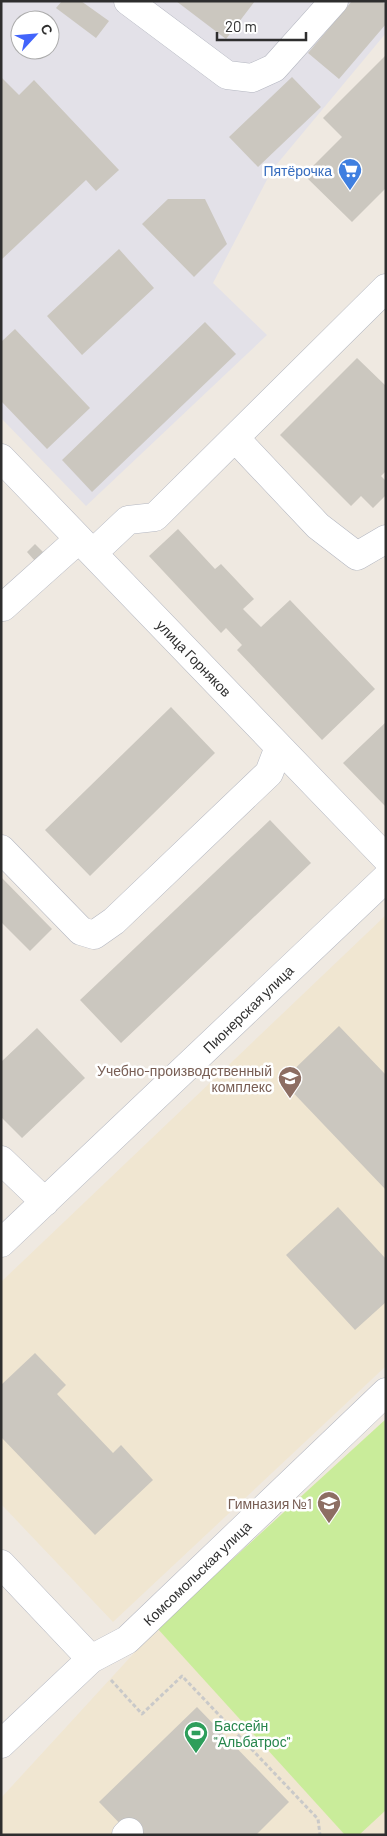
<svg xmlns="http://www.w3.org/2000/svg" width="387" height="1836" font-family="Barlow,sans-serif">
	<rect width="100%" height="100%" fill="#efe9e1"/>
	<path fill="#e3e1e8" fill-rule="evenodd" d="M1 1H386V33L272 170 213 283 267 335 86 506 1 418ZM20 20H50V50H20Z"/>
	<path fill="#f0e6d1" d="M386 915V1366L113 1622 1 1504V1282Z
		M386 1419V1835H1V1798L157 1628Z"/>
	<path fill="#c9ec9a" d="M386 1419V1810L359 1835H345L157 1628Z"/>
	<path fill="#cbc7bf" d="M62 1H81L109 21 96 38 56 8Z
		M176 1H255L226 39Z
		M352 1H382L386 5V24L339 79 308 53Z
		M386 55V188L352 222 304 175 342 137 323 118Z
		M1 77 19 95 34 80 119 170 96 191 86 180 1 260Z
		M292 77 321 107 258 167 229 137Z
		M168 199H205L227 244 194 277 142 224Z
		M119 249 154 288 82 355 47 316Z
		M205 322 236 354 92 492 62 460Z
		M15 329 90 408 47 449 1 401V342Z
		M357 358 386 386V471L381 476 386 481V495L373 508 361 496 351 506 280 435Z
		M178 529 215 569 221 564 254 599 243 609 261 627 290 600 375 689 322 740 237 650 242 645 226 628 221 633 149 556Z
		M35 544 43 552 35 561 27 552Z
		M171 707 215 753 90 876 45 830Z
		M386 722V807L343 763Z
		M270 820 311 863 121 1043 80 1000Z
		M1 877 52 929 30 951 1 922Z
		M339 1026 386 1075V1190L282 1081Z
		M37 1028 85 1078 22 1138 1 1117V1062Z
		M338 1207 386 1259V1302L355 1330 286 1255Z
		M35 1353 66 1385 57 1394 113 1453 121 1445 153 1480 95 1535 1 1437V1385Z
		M197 1707 289 1802 256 1835H131L99 1802Z"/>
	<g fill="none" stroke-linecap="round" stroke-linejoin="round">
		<g stroke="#b4b7c1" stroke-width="29">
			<path id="minor" d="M128 1 227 75 252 78 274 68 334 1
				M235 438 318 526 357 556 386 539
				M1 458 386 858
				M93 553 128 520 155 517 386 288
				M1 605 3 607 79 539
				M1 849 81 931 94 935 114 921 269 773 279 747
				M1 1160 45 1202
				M1 1243 386 878
				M1 1564 91 1659
				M1 1744 91 1659 127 1640 386 1392
				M126 1835 129 1832"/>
		</g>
		<path stroke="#c9c9c9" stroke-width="3" stroke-dasharray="4 2.5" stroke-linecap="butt" d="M111 1680 142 1714 182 1676 318 1819 320 1835"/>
		<use href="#minor" stroke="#fff" stroke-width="28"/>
	</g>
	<defs>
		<g id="supermarket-pin" transform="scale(1.25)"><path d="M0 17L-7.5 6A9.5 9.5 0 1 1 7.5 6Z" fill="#3f7fe0" stroke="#fff"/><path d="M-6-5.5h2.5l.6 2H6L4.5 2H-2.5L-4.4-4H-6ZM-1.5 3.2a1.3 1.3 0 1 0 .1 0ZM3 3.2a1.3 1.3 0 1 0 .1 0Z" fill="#fff"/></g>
		<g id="school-pin" transform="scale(1.25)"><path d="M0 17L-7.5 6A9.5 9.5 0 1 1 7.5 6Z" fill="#8d6e63" stroke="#fff"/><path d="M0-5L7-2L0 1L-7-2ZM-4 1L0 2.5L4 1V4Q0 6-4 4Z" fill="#fff"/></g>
		<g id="stadium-pin" transform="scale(1.25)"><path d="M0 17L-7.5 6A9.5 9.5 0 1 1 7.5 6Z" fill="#2e9e5b" stroke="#fff"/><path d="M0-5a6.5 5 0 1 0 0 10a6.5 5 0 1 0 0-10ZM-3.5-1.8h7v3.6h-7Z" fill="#fff"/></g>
	</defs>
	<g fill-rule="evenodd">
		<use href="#supermarket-pin" x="350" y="170"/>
		<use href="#school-pin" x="290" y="1078"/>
		<use href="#school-pin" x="329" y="1503"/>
		<use href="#stadium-pin" x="196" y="1733"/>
	</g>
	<g text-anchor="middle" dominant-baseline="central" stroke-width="5" stroke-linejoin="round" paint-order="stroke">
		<g font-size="14" fill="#366cbe" stroke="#fff" text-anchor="end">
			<text x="332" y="170">Пятёрочка</text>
		</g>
		<g font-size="14" fill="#2e2e2e" stroke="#fff">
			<text transform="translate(194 658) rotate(46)">улица Горняков</text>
			<text transform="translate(248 1009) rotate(-44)">Пионерская улица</text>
			<text transform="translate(197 1573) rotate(-44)">Комсомольская улица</text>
		</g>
		<g font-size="14" fill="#785e54" stroke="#fff" text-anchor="end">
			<text x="272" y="1070">Учебно-производственный<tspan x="272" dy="16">комплекс</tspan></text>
			<text x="312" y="1503">Гимназия №1</text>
		</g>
		<g font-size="14" fill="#27864d" stroke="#fff" text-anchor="start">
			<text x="214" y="1725">Бассейн<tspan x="214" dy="16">"Альбатрос"</tspan></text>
		</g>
	</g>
	<rect width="387" height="1836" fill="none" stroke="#2e2e2e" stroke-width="5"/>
	<g transform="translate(35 35) rotate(64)"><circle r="24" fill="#ffffff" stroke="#ababab"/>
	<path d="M0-4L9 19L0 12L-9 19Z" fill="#4264fb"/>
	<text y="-8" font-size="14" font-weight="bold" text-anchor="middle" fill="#2e2e2e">С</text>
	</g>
	<path d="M217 32v8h89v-8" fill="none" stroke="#2e2e2e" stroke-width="2.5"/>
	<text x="225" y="32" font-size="15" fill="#2e2e2e" stroke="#ffffff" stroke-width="4" paint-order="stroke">20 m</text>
</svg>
